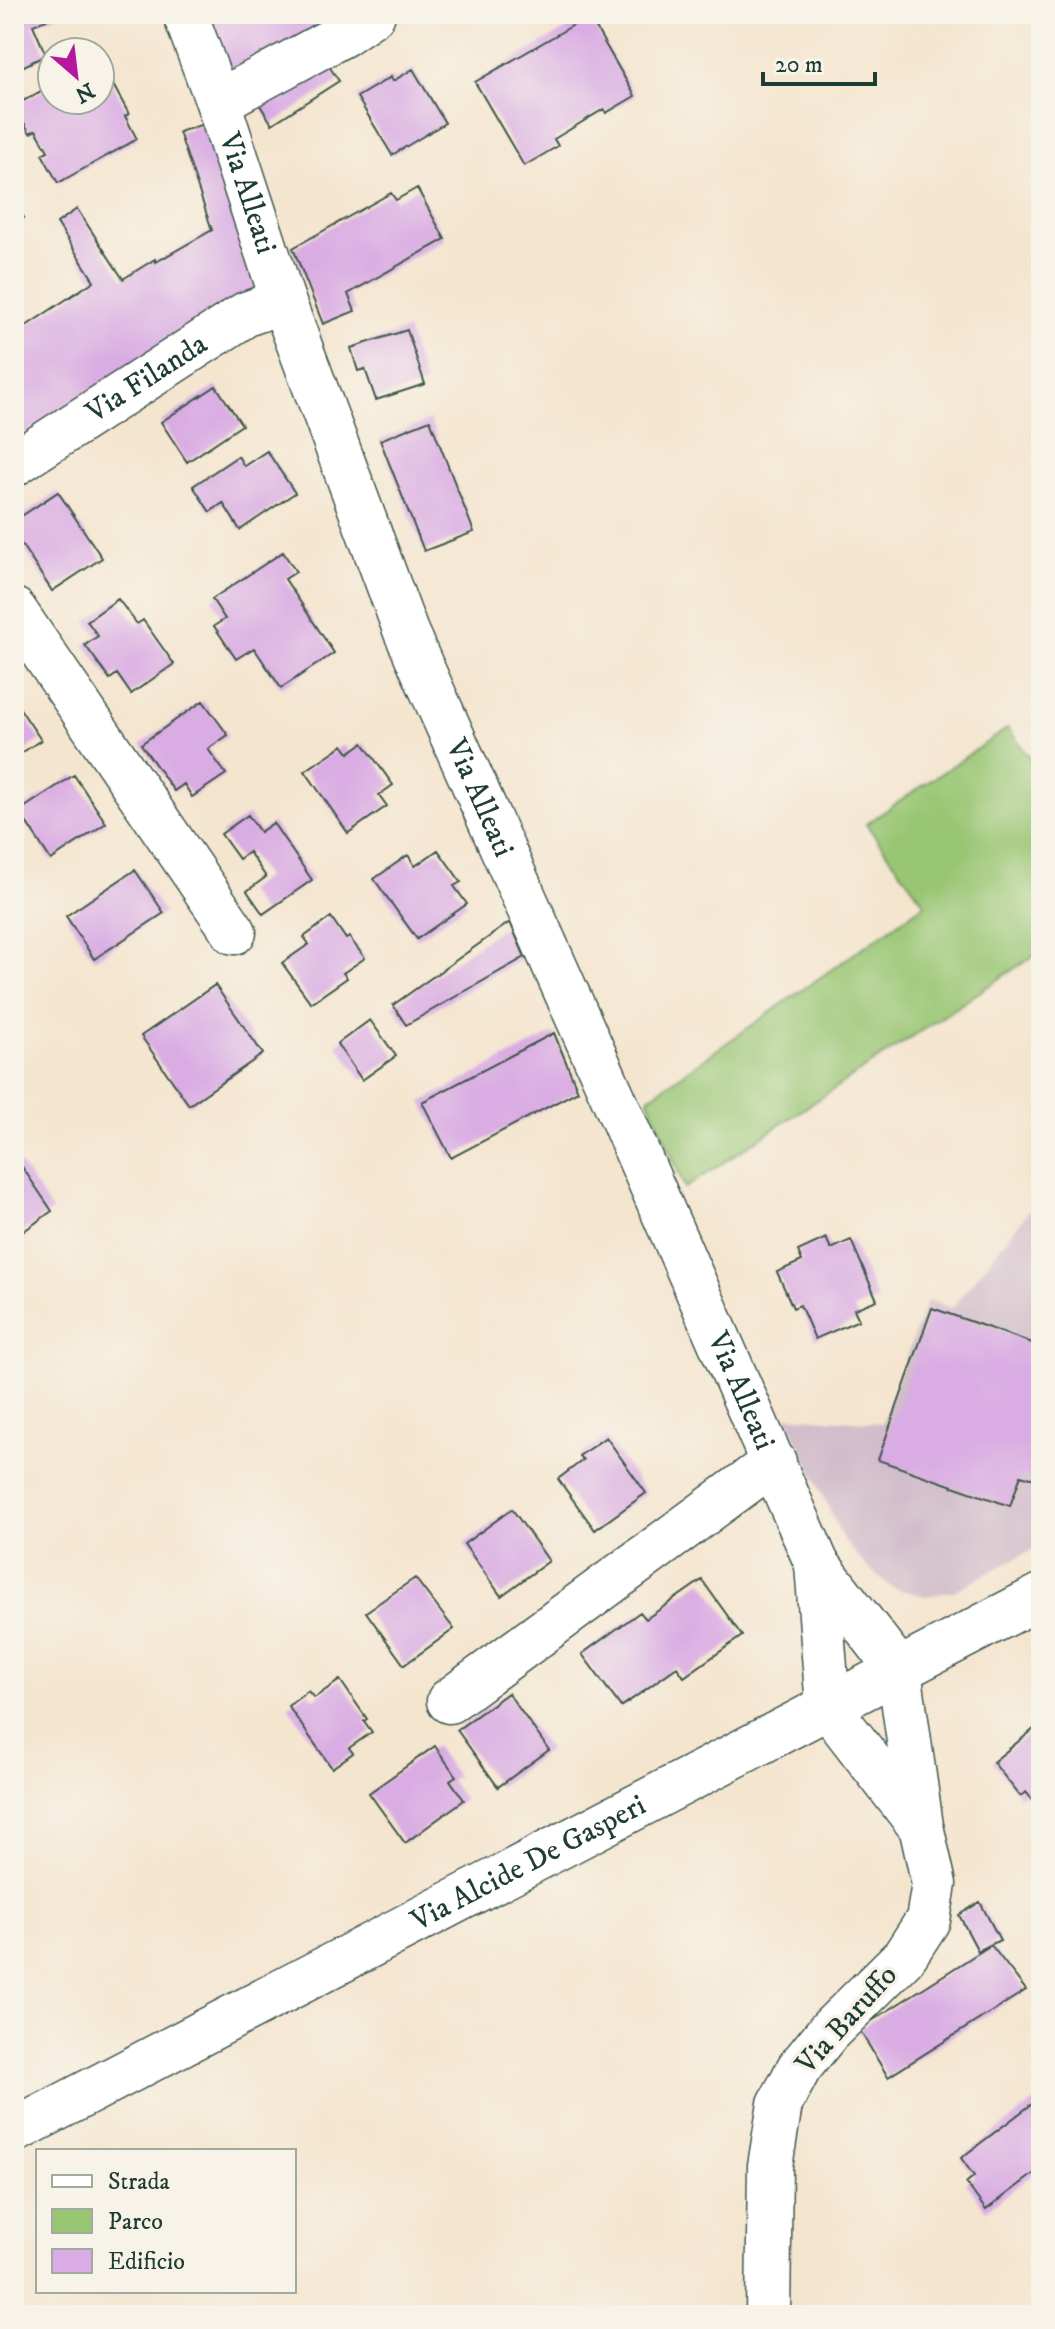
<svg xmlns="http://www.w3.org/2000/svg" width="1055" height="2329" font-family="'IM FELL DW Pica',serif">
	<rect width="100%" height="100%" fill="#f7f3e8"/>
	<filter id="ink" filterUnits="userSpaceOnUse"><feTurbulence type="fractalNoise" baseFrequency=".0125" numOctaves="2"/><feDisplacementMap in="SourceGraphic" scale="16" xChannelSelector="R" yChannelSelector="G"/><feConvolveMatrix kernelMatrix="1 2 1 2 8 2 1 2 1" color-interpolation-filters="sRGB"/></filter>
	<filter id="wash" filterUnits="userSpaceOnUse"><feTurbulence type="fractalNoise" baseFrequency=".006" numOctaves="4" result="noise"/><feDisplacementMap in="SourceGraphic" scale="32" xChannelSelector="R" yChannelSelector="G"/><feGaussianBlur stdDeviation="1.8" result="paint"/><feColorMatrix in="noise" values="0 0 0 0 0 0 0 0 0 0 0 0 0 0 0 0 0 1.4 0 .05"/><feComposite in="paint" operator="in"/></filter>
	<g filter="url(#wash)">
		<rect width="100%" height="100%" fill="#f4e5cf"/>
		<path fill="#d1bdcb" d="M1041 1195V1545L954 1591 926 1596 893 1588 868 1568 844 1541 786 1416 882 1423 927 1300 952 1308Z"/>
		<path fill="#99c673" stroke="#5c8254" stroke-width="2" d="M1008 728 1041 773V951L685 1188 648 1098 925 904 866 824Z"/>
		<g id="blocks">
			<path fill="#d9ace3" d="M29 14H60L33 25 46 55 14 71V26L30 16Z
				M199 14H356L230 84Z
				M589 16 635 96 606 113 604 109 554 139 558 146 524 166 475 82Z
				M322 56 339 81 272 124 256 99Z
				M413 69 445 123 392 155 357 97 391 77 393 81Z
				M100 76 105 85 111 81 129 114 125 116 137 139 58 183 42 154 48 151 36 130 30 133 14 106 52 85V100H100Z
				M207 123 262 285 14 440V334L94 281 57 223 77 209 123 279 155 259 156 262 212 230 179 132Z
				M417 188 445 239 348 294 355 311 323 324 293 248 391 193 396 200Z
				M14 201 24 218 14 224Z
				M407 330 425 384 376 400 365 369 358 371 351 348Z
				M216 386 242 425 187 462 161 422Z
				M430 420 474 532 424 551 380 440Z
				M267 451 295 493 240 530 223 503 210 512 193 486 238 456 244 466Z
				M58 492 102 558 52 591 14 533V521Z
				M283 552 296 572 285 579 334 653 281 688 254 648 236 659 214 626 225 619 212 599Z
				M118 599 137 624 143 620 174 664 131 694 117 674 110 679 85 645 98 636 87 621Z
				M14 700 41 740 14 758Z
				M203 701 228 735 208 749 226 774 192 797 184 784 174 791 141 744Z
				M363 743 393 785 379 795 387 806 348 833 305 771 343 745 349 753Z
				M74 775 106 823 51 860 19 811Z
				M248 815 260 832 273 823 312 880 263 914 247 891 266 877 249 852 239 859 221 834Z
				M438 850 461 882 454 886 467 904 417 939 374 879 408 855 415 866Z
				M135 870 164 913 94 959 66 916Z
				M331 917 346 939 349 937 365 958 343 973 347 978 311 1003 282 963 309 944 304 937Z
				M510 922 525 957 406 1025 393 1005Z
				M215 985 263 1054 189 1105 141 1036Z
				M370 1020 396 1056 362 1080 337 1044Z
				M554 1033 578 1091 451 1158 422 1102Z
				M14 1155 52 1211 14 1238Z
				M826 1238 831 1249 851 1240 877 1300 854 1309 859 1320 815 1339 800 1305 793 1308 777 1272 802 1261 798 1251Z
				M932 1308 1041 1346V1481L1021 1475 1010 1506 878 1460Z
				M606 1437 646 1493 595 1530 558 1479 583 1460 579 1456Z
				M512 1509 549 1561 501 1596 464 1544Z
				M415 1578 454 1629 404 1665 366 1612Z
				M702 1580 742 1636 684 1677 677 1667 621 1707 582 1654 640 1612 646 1619Z
				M340 1680 367 1719 364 1721 372 1732 349 1748 353 1753 332 1768 288 1706 308 1691 314 1698Z
				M508 1693 549 1750 498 1787 457 1730Z
				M1034 1729 1041 1739V1810L1026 1792 1020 1796 993 1762Z
				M435 1746 456 1776 450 1780 464 1800 405 1843 369 1793Z
				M980 1902 1000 1940 978 1951 959 1915Z
				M991 1945 1026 1990 888 2077 859 2029Z
				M1041 2097V2168L986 2210 966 2183 974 2176 961 2158Z"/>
		</g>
	</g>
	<g filter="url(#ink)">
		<use href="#blocks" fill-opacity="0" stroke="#3f564b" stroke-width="2"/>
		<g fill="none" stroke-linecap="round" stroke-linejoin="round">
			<g stroke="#3f564b" stroke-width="47">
				<g id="minor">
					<path id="s1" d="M185 14 218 102 283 301 406 632 613 1097 817 1564 899 1670 921 1826 934 1884 928 1920 904 1957 828 2032 799 2068 780 2104 770 2166 768 2315"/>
					<path d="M218 102 342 35 373 14"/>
					<path id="s2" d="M14 464 246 314 283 301"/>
					<path d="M14 610 234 932"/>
					<path d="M817 1564 828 1707 920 1826"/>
					<path d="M449 1701 774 1462"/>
					<path id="s3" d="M14 2131 1041 1596"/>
				</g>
			</g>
			<use href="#minor" stroke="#fff" stroke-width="44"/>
		</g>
	</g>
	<g text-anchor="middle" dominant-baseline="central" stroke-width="7" stroke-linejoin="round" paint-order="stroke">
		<g font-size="30" fill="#1f3d34" stroke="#f7f3e8">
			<text stroke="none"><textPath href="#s1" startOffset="190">Via Alleati</textPath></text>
			<text stroke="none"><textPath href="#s2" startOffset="158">Via Filanda</textPath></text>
			<text stroke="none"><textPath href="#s1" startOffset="838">Via Alleati</textPath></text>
			<text stroke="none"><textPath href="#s1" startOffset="1486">Via Alleati</textPath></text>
			<text stroke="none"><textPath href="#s3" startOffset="580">Via Alcide De Gasperi</textPath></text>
			<text transform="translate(847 2020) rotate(-48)">Via Baruffo</text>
		</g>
	</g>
	<rect width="1055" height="2329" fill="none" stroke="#f7f3e8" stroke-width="48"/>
	<rect x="36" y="2149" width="260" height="144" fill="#f7f3e8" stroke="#a1aaa0" stroke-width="2"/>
	<rect x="52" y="2175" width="40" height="12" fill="#ffffff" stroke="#a1aaa0" stroke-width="2"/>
	<text x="108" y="2189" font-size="24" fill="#1f3d34">Strada</text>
	<rect x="52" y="2209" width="40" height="24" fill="#99c673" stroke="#a1aaa0" stroke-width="2"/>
	<text x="108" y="2229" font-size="24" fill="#1f3d34">Parco</text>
	<rect x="52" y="2249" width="40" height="24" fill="#d9ace3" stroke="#a1aaa0" stroke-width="2"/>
	<text x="108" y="2269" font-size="24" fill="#1f3d34">Edificio</text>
	<g transform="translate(76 76) rotate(152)"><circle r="38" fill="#f7f3e8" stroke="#a1aaa0" stroke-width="2"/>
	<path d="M0-6L14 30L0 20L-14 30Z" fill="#b5179e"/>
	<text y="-12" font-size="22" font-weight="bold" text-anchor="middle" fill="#1f3d34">N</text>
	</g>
	<path d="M763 72v12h112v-12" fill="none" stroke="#1f3d34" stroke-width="4"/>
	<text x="775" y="72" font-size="24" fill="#1f3d34" stroke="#f7f3e8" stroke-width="6" paint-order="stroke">20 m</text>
</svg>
